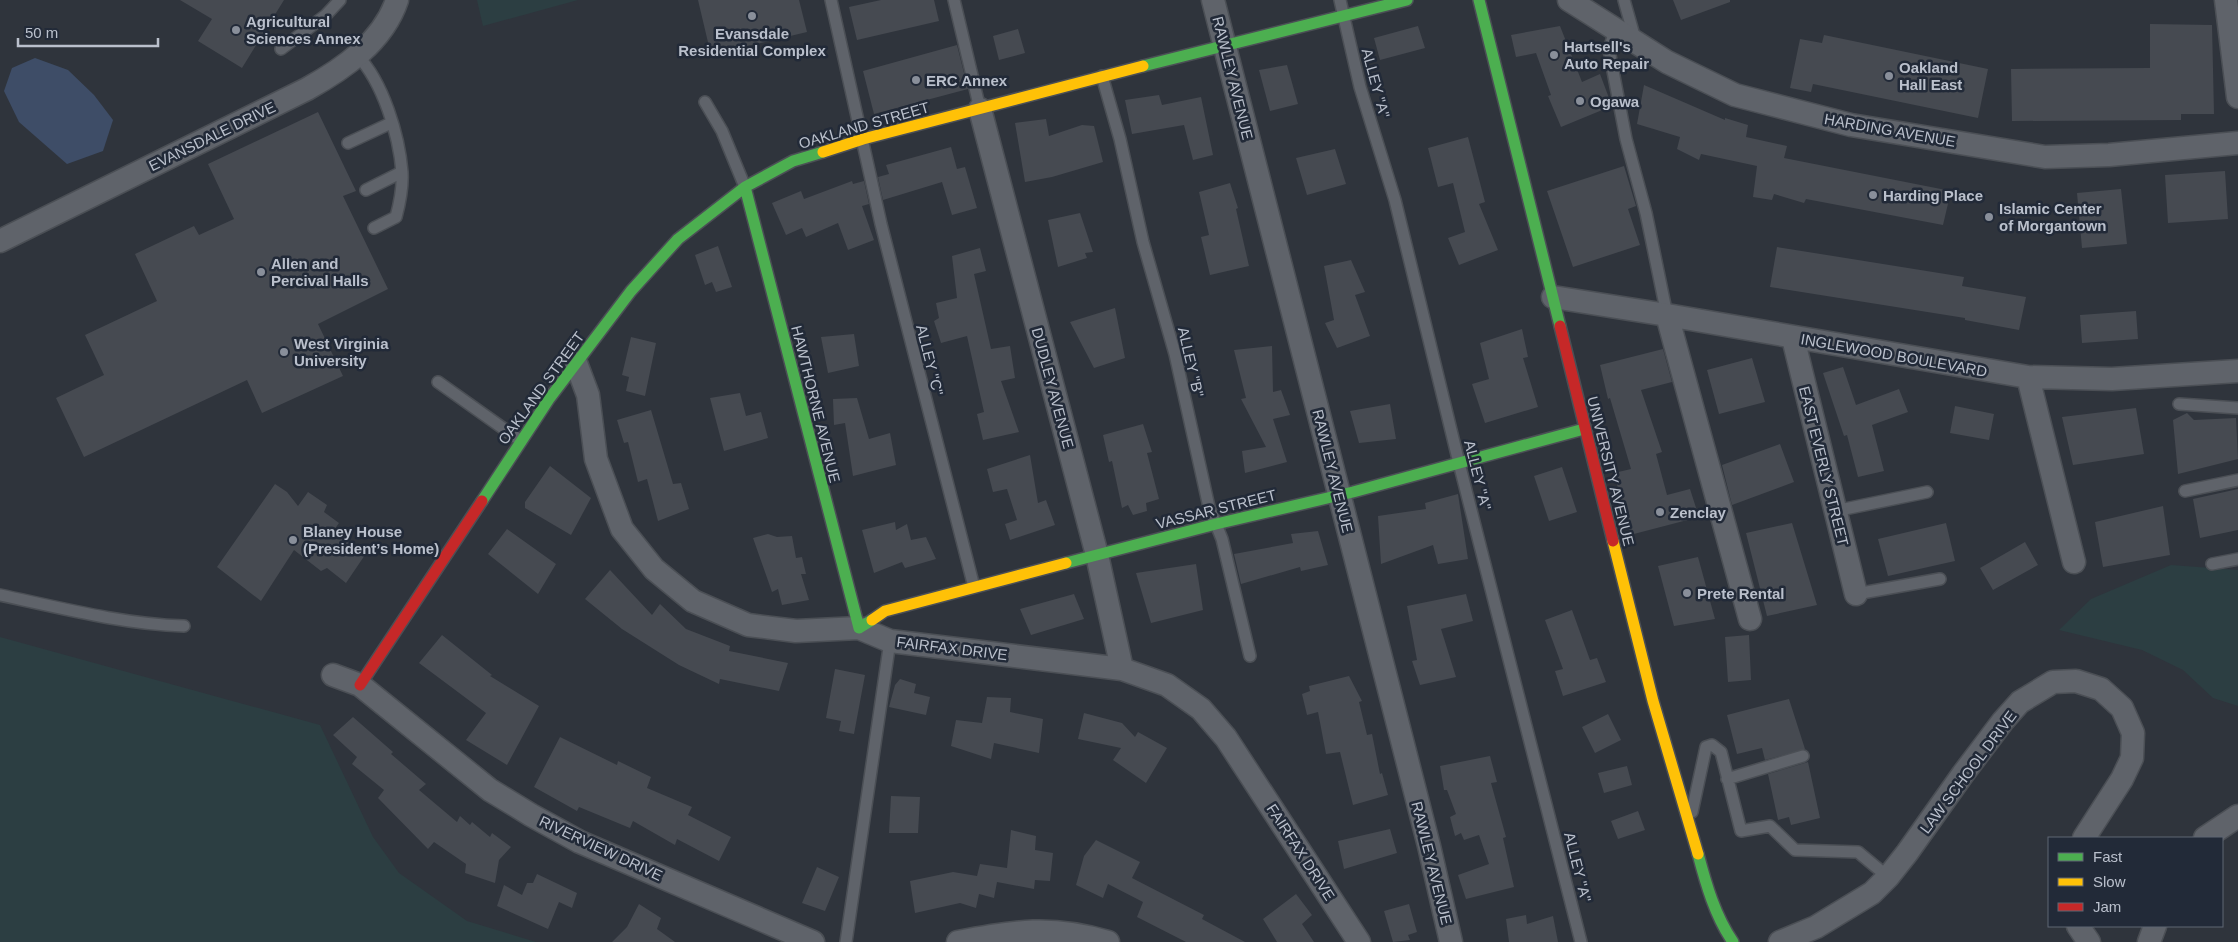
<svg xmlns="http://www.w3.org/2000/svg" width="2238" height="942" font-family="Arial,sans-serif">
	<rect width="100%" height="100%" fill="#2f343c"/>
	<path fill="#2c3e42" d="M477 0H578L483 26Z
		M2171 565 2238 570V706L2213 698 2183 670 2142 650 2059 630 2091 599Z
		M0 637 320 725 373 837 399 873 467 921 536 942H0Z"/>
	<path fill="#3e4d67" d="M35 58 68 70 94 95 113 120 103 151 67 164 19 122 4 91 12 68Z"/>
	<path fill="#464a51" d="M180 0H284L242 68 198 41 212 19Z
		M698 0H799L807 32 711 55Z
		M881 0H934L939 21 857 40 849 7Z
		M1673 0H1730V2L1681 20Z
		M2150 24 2212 25 2214 114H2181V120L2012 121 2011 69 2150 68Z
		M1418 26 1425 48 1380 60 1374 38Z
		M1560 26 1582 82 1600 74 1612 106 1561 127 1548 96 1551 95 1536 53 1516 57 1511 35Z
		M1018 29 1025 53 999 60 993 36Z
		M1824 35 1988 69 1978 118 1813 84 1811 92 1790 88 1800 39 1822 43Z
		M957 45 968 89 874 114 863 71Z
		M1287 65 1298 104 1270 111 1259 70Z
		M1644 85 1725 120V118L1748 125 1746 137 1787 146 1784 158 1951 191 1943 225 1806 199 1804 203 1774 194 1772 200 1753 197 1757 166 1701 154 1699 160 1677 149 1680 137 1637 124Z
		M1159 95 1162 105 1201 97 1213 155 1193 160 1184 125 1132 134 1125 100Z
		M318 112 356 191 343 196 388 289 318 324 343 376 262 413 247 380 84 457 56 398 104 375 85 335 157 301 135 254 194 226 199 235 234 219 208 164Z
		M1046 119 1049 136 1082 125 1094 126 1103 162 1052 177 1025 182 1015 123Z
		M1468 137 1485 202 1479 204 1498 250 1459 265 1448 238 1465 232 1453 183 1438 187 1428 148Z
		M951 147 957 169 965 167 977 208 952 215 942 182 883 200 878 177 889 174 886 165Z
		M1335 149 1346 184 1307 195 1296 158Z
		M1624 166 1636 206 1628 209 1640 245 1573 267 1547 191Z
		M2225 171 2228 219 2168 223 2165 175Z
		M852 181 853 184 864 181 869 204 862 206 874 240 848 250 838 223 806 237 802 228 786 235 772 203 801 191 804 199Z
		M1230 183 1238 208 1236 209 1249 266 1210 275 1201 237 1209 235 1199 192Z
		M2121 189 2127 244 2082 248 2077 193Z
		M1080 213 1093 252 1085 253 1087 258 1058 267 1048 220Z
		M718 246 732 287 716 292 712 282 705 285 695 255Z
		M1777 247 1964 277 1962 286 2026 297 2019 330 1965 320V318L1770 287Z
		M980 248 986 271 974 274 991 349 1010 346 1015 378 1001 381 1019 432 983 440 977 414 984 412 967 336 941 343 934 321 939 318 936 303 957 298 952 256Z
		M1351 260 1365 292 1355 295 1370 336 1337 348 1325 323 1334 320 1324 266Z
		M1115 308 1125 358 1094 368 1070 322Z
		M2136 311 2138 339 2082 343 2080 315Z
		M1522 329 1528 357 1523 358 1538 407 1485 423 1472 384 1489 379 1480 343Z
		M854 334 859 366 828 373 821 337Z
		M631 337 656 343 645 396 626 391 629 377 622 375Z
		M1272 346 1273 392 1281 390 1290 415 1273 419 1287 462 1245 473 1242 451 1266 447 1241 399 1246 398 1234 350Z
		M1663 349 1672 382 1641 390 1662 452 1656 454 1667 495 1690 489 1699 517 1630 535 1614 473 1631 469 1610 398 1608 399 1600 365Z
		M1752 358 1765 402 1719 414 1707 370Z
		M1843 367 1856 405 1899 389 1908 412 1872 425 1884 471 1858 477 1847 435 1844 436 1823 373Z
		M740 393 746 416 761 412 768 438 724 451 710 398Z
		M857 398 869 439 890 433 896 465 853 476 845 423 834 425 833 399Z
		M1390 404 1396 439 1359 443 1350 411Z
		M1955 406 1994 414 1989 440 1950 433Z
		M2136 408 2144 454 2073 465 2062 417Z
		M651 410 673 484 681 483 689 509 658 521 647 479 638 482 628 442 624 443 617 420Z
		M2187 413 2194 420 2236 418 2238 459 2178 474 2173 420Z
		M1143 424 1152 452 1147 453 1159 499 1146 503 1147 511 1133 515 1128 505 1122 508 1112 461 1109 462 1103 435Z
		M1780 444 1794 482 1732 505 1722 465Z
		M1030 455 1038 503 1046 500 1055 525 1010 540 1005 524 1017 520 1007 489 993 492 987 469Z
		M550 466 591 498 571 535 525 508V502Z
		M1562 467 1577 512 1549 521 1534 476Z
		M275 484 287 492 298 506 308 492 327 505 324 512 339 523 334 530 367 552 346 583 327 568 321 571 294 550 261 601 217 567Z
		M2238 489V530L2200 538 2193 499Z
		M1458 494 1468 559 1438 564 1433 545 1381 564 1378 516 1426 509 1425 503Z
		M2163 506 2170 555 2103 567 2095 522Z
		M895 522 896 530 907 524 911 540 926 537 936 559 905 568 902 562 874 573 862 530Z
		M1792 523 1817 605 1767 616 1746 533Z
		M1946 523 1955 561 1888 576 1878 539Z
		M507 529 556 564 538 594 488 554Z
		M1318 531 1328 565 1301 571 1300 567 1241 584 1234 554 1293 543 1291 534Z
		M768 534 777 537 792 536 796 558 802 557 806 574H801L809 600 782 605 778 589 772 592 753 538Z
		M2025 542 2038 565 1993 590 1980 568Z
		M1698 557 1715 619 1674 626 1658 566Z
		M1196 564 1203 610 1151 623 1136 573Z
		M610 570 652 615 660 604 686 629 730 646 729 651 788 663 779 691 720 679 719 684 679 665 622 629 585 599Z
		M1074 594 1084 619 1031 635 1020 609Z
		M1466 594 1473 621 1441 629 1456 677 1420 685 1412 661 1417 660 1407 606Z
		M1572 610 1590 660 1597 658 1606 682 1563 696 1555 671 1563 669 1545 620Z
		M442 635 492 675 490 676 539 706 507 765 466 740 486 713 419 663Z
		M1749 635 1751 680 1728 682 1725 637Z
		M835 669 865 675 854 734 839 731 841 721 826 718Z
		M1349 676 1362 701 1359 702 1367 735 1372 734 1380 774 1382 773 1388 795 1353 805 1340 752 1326 754 1318 712 1307 715 1302 694 1310 691 1309 686Z
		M900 679 916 684 914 693 930 697 926 715 889 707 895 685Z
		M987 697 1011 698 1010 712 1043 719 1039 753 994 743 991 759 951 746 956 720 982 723Z
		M1789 699 1805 749 1765 760 1762 748 1737 754 1727 715Z
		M1084 713 1122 723 1135 737 1138 732 1167 748 1146 783 1113 760 1121 748 1078 739Z
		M1608 714 1621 740 1595 753 1582 727Z
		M353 717 393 752 391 754 426 784 419 790 457 822 460 816 470 825 472 822 490 837 492 833 511 847 499 860 495 883 465 873 466 864 434 842 428 849 378 798 384 790 352 764 357 757 333 735Z
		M560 737 617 765 618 761 651 777 647 788 692 807 688 815 731 837 719 861 677 839 675 845 633 821 630 828 579 807 577 811 534 787Z
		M1490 756 1497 782 1491 783 1506 837 1503 838 1514 887 1466 899 1458 875 1489 864 1479 835 1464 840 1461 833 1455 836 1450 817 1456 814 1447 790H1444L1440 766Z
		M1808 762 1820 818 1791 825 1789 817 1778 820 1768 774Z
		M1627 766 1632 785 1604 793 1598 773Z
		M891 796 920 797 918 833H889Z
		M1638 811 1645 830 1618 839 1611 821Z
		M1390 829 1397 853 1344 869 1338 841Z
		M1011 830 1036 836 1035 850 1053 853 1050 881 1035 880 1034 889 997 882 994 898 979 894 976 908 960 903 915 913 910 881 953 872 977 876 980 864 1007 868Z
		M1096 840 1140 862 1132 878 1204 915 1202 919 1245 942H1186L1137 917 1143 902 1108 884 1103 898 1076 885 1084 856Z
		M817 867 839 877 825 911 802 903Z
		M537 874 577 893 572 908 559 902 548 929 497 906 504 885 522 895 527 883H533Z
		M1296 894 1312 915 1302 924 1314 942H1277L1263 919Z
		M639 904 661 918 657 929 675 942H612L627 927Z
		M1409 904 1417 932 1408 935 1410 940 1393 942 1384 911Z
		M1526 915 1527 924 1553 916 1558 942H1509L1506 919Z"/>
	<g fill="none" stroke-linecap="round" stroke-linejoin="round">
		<g stroke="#4b4f55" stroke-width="14">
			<path id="lane" d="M831 0 881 224 974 587
				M954 0 980 109
				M1340 0 1360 87 1395 200 1459 463 1581 942
				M1624 0 1635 39
				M1615 30 1609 50 1626 139 1646 213 1667 315
				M281 49 326 15 340 0
				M357 55C383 82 399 135 402 172 403 187 400 202 396 217L374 228
				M1102 76 1120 139 1143 242 1175 354 1209 507 1222 539 1250 656
				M705 102 722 131 745 187
				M348 143 391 123
				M366 190 402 172
				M438 382 521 441
				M2179 404 2238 408
				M2185 491 2238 480
				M1835 511 1927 492
				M2212 564 2238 559
				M1856 594 1940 579
				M0 595C61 608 122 624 184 626
				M1727 779 1803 756
				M1692 812 1706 747 1712 745 1721 752 1741 831 1770 826 1795 850 1858 852 1888 877
				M846 942 890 641"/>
		</g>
		<g stroke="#4b4f55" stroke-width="25">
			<path id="street" d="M1213 0 1429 846 1451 942
				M1569 0 1667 62 1735 95 1851 125 2045 157 2109 155 2238 143
				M2226 0 2238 97
				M980 109 1097 555 1122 669
				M0 241 307 89C343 69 383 42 397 0
				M1553 297 1667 315 2028 377 2112 379 2238 371
				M1667 315 1750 619
				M1793 338 1856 594
				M576 363 588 395 596 459 622 529 654 569 693 601 748 625 796 631 859 628 890 641 1122 669 1167 685 1201 709 1226 738 1359 942
				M2028 377 2074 562
				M333 675 360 685 490 790 531 815 580 842 813 942
				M2205 838 2238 816
				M2078 926 2089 942
				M958 942C1014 931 1052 925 1108 942
				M1780 942 1816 927 1872 893 1888 877 1907 853 1963 774 2003 721 2020 702 2053 682 2076 681 2101 689 2122 708 2133 733 2132 758 2122 779 2084 838
				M2149 942 2155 926"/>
		</g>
		<g stroke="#4b4f55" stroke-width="14">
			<path id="fast" d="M1479 0 1560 326
				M1143 66 1407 0
				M745 187 859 628 872 620
				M482 501 549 399 631 291 678 239 745 187 793 161 823 152
				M1066 563 1216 524 1353 492 1584 429
				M1698 854C1706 884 1715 916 1733 942"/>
		</g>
		<g stroke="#4b4f55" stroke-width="14">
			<path id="slow" d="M823 152 863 139 1143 66
				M1613 541 1653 701 1698 854
				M872 620 885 611 1066 563"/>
		</g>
		<g stroke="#4b4f55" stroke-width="14">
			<path id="jam" d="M1560 326 1613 541
				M360 685 482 501"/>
		</g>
		<use href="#lane" stroke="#5f636a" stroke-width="11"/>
		<use href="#street" stroke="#5f636a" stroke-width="22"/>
		<use href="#fast" stroke="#4caf50" stroke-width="11"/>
		<use href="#slow" stroke="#ffc107" stroke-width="11"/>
		<use href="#jam" stroke="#c62828" stroke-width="11"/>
	</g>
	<g fill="#898f9a" stroke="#222a38" stroke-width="2">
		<circle cx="752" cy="16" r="5"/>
		<circle cx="236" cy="30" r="5"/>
		<circle cx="1554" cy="55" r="5"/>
		<circle cx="1889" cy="76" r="5"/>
		<circle cx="916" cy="80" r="5"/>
		<circle cx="1580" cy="101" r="5"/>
		<circle cx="1873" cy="195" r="5"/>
		<circle cx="1989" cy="217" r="5"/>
		<circle cx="261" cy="272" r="5"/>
		<circle cx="284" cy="352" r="5"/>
		<circle cx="1660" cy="512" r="5"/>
		<circle cx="293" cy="540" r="5"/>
		<circle cx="1687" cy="593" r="5"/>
	</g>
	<g text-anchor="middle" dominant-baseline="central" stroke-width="5" stroke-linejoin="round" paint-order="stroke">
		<g font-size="15" font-weight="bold" fill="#bac0cc" stroke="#222a38" text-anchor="start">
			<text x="246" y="21">Agricultural<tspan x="246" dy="17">Sciences Annex</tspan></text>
			<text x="752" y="33" text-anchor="middle">Evansdale<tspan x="752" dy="17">Residential Complex</tspan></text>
			<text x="1564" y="46">Hartsell's<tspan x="1564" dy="17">Auto Repair</tspan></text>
			<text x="1899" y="67">Oakland<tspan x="1899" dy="17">Hall East</tspan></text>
			<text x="926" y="80">ERC Annex</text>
			<text x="1590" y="101">Ogawa</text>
			<text x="1883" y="195">Harding Place</text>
			<text x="1999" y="208">Islamic Center<tspan x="1999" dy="17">of Morgantown</tspan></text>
			<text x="271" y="263">Allen and<tspan x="271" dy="17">Percival Halls</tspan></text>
			<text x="294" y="343">West Virginia<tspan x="294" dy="17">University</tspan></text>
			<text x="1670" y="512">Zenclay</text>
			<text x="303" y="531">Blaney House<tspan x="303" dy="17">(President’s Home)</tspan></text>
			<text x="1697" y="593">Prete Rental</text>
		</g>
		<g font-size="15" fill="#bac0cc" stroke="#222a38">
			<text transform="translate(1233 78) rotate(76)">RAWLEY AVENUE</text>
			<text transform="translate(1376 83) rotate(75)">ALLEY "A"</text>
			<text transform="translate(864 125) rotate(-16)">OAKLAND STREET</text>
			<text transform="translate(1890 130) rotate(10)">HARDING AVENUE</text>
			<text transform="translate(212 136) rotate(-26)">EVANSDALE DRIVE</text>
			<text transform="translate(1894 355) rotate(10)">INGLEWOOD BOULEVARD</text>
			<text transform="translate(930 360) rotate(76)">ALLEY "C"</text>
			<text transform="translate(1191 362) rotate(77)">ALLEY "B"</text>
			<text transform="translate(541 388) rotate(-54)">OAKLAND STREET</text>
			<text transform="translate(1053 388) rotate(75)">DUDLEY AVENUE</text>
			<text transform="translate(816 404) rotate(76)">HAWTHORNE AVENUE</text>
			<text transform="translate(1824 466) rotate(76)">EAST EVERLY STREET</text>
			<text transform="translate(1333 471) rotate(76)">RAWLEY AVENUE</text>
			<text transform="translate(1611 471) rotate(76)">UNIVERSITY AVENUE</text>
			<text transform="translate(1478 475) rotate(76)">ALLEY "A"</text>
			<text transform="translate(1216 509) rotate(-14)">VASSAR STREET</text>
			<text transform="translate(952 648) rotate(7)">FAIRFAX DRIVE</text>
			<text transform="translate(1968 772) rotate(-53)">LAW SCHOOL DRIVE</text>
			<text transform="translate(601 848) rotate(25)">RIVERVIEW DRIVE</text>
			<text transform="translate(1301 852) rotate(57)">FAIRFAX DRIVE</text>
			<text transform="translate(1432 863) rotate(76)">RAWLEY AVENUE</text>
			<text transform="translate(1578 867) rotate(76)">ALLEY "A"</text>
		</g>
	</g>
	<rect x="2048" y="837" width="175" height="90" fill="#222a38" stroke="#5f6673"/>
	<rect x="2058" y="853" width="25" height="8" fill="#4caf50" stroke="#5f6673"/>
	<text x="2093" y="862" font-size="15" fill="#bac0cc">Fast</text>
	<rect x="2058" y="878" width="25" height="8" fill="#ffc107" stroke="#5f6673"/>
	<text x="2093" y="887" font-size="15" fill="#bac0cc">Slow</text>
	<rect x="2058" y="903" width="25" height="8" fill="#c62828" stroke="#5f6673"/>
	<text x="2093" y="912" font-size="15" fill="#bac0cc">Jam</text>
	<path d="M18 38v8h140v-8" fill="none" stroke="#bac0cc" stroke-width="2.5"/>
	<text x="25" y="38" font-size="15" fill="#bac0cc" stroke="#222a38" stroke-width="4" paint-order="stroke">50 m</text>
</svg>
